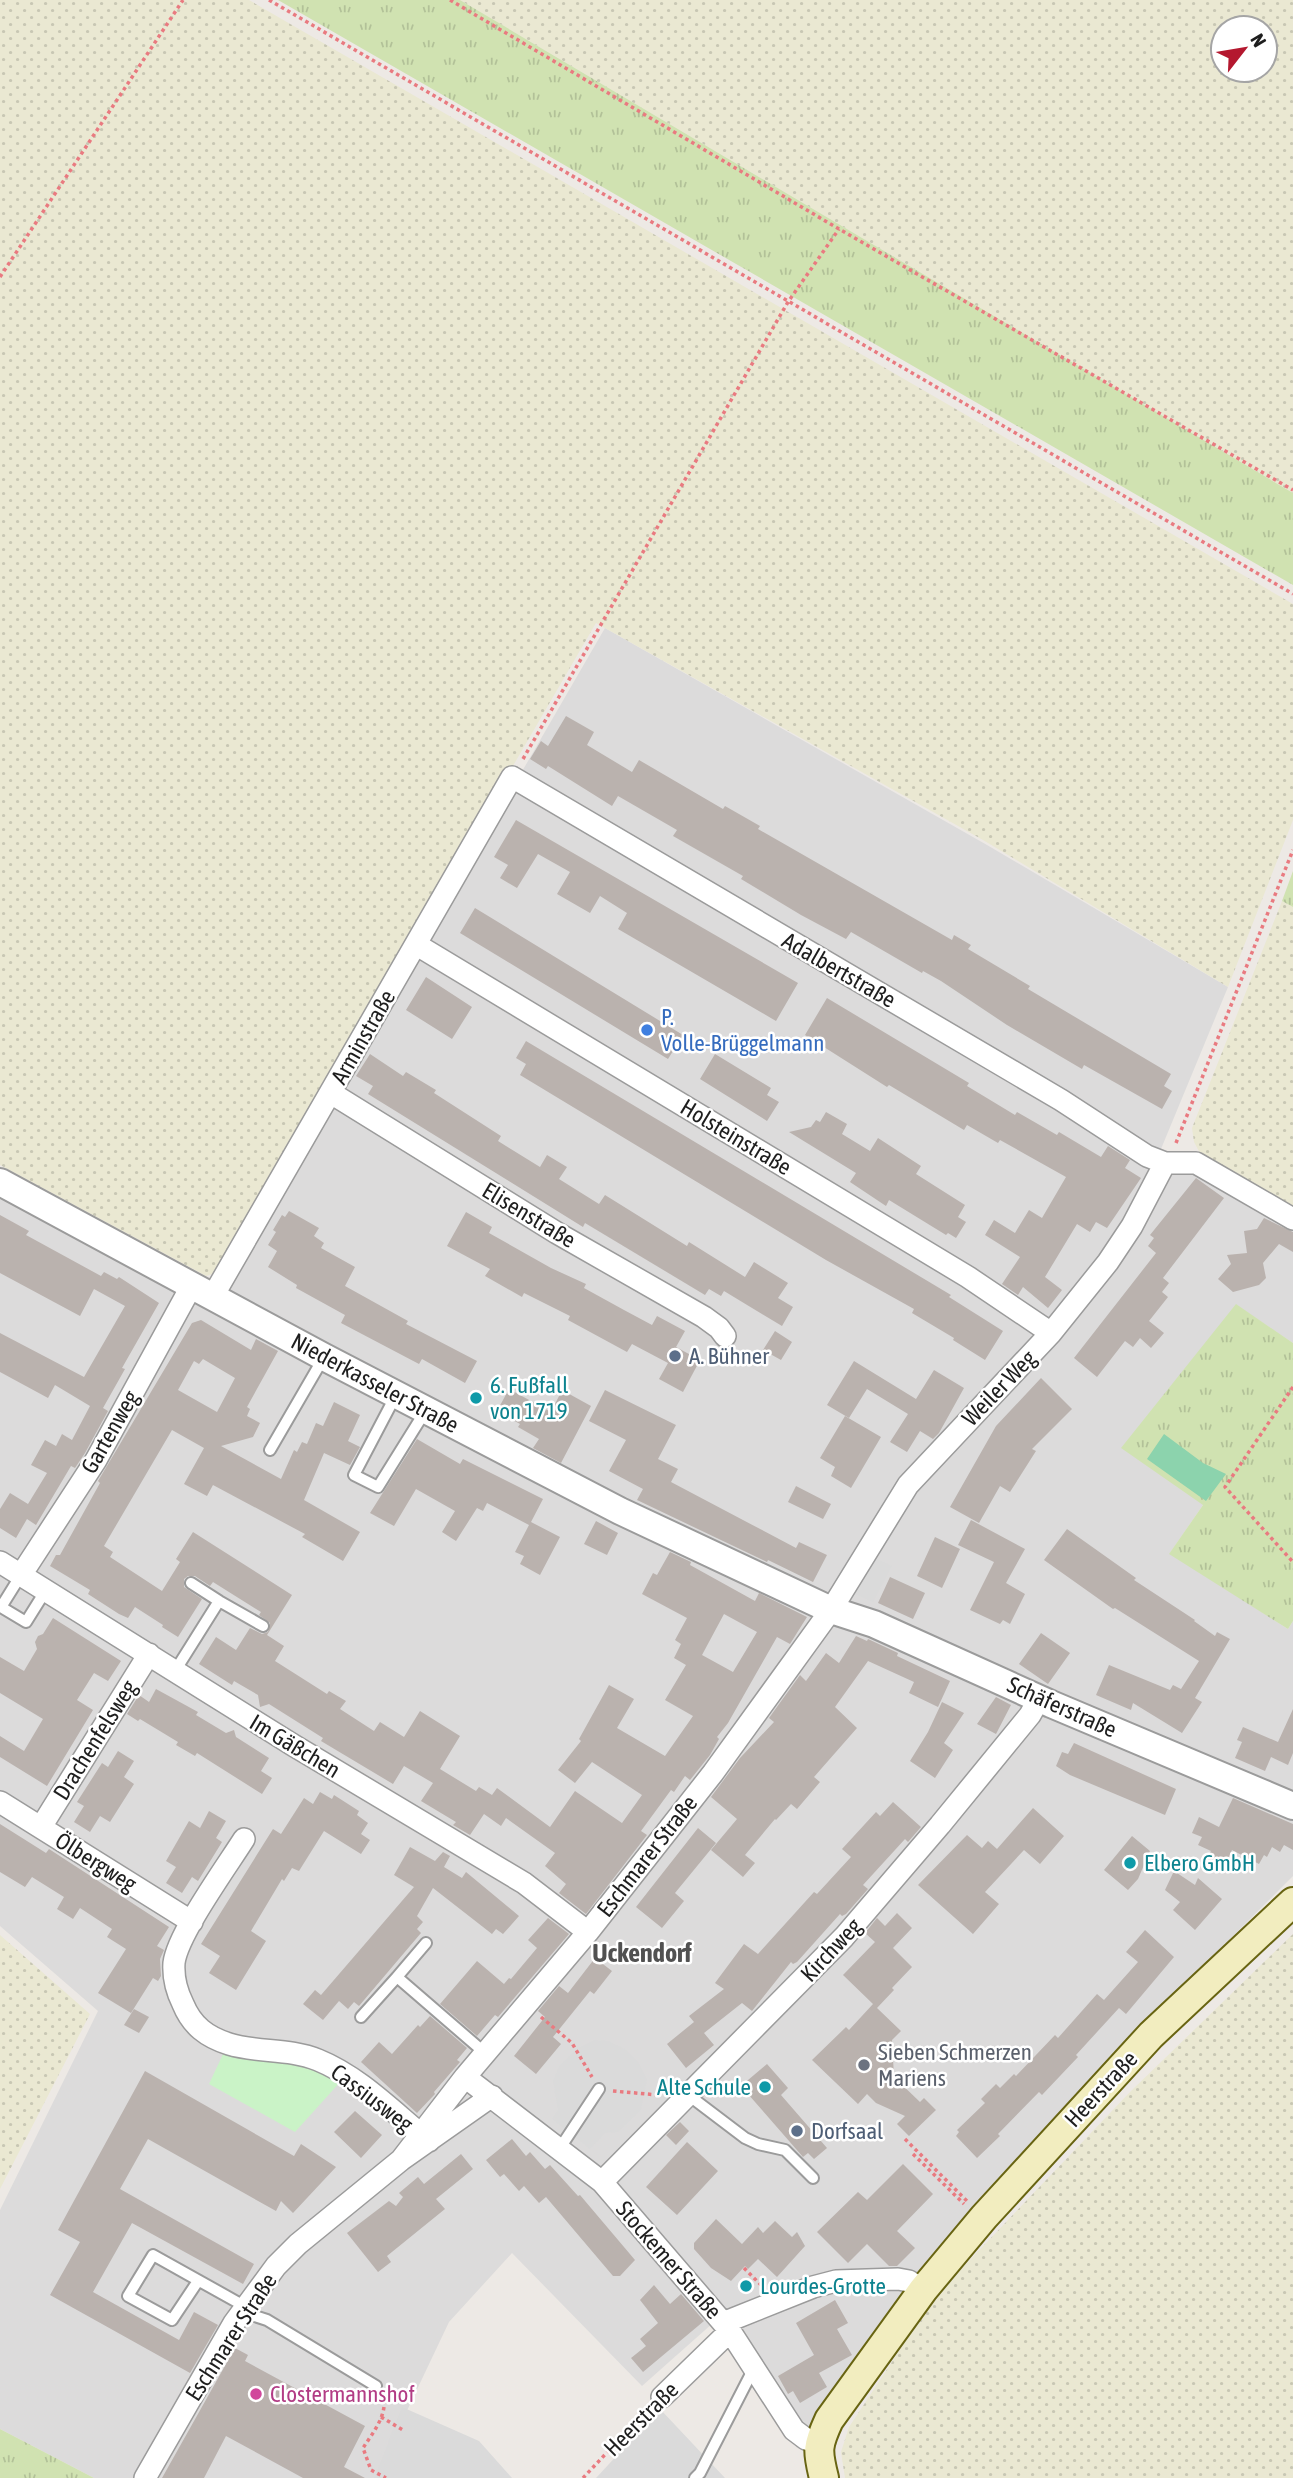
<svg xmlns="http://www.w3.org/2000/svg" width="1293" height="2478" font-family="'Asap Condensed',sans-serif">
	<defs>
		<pattern id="farmland-dots" width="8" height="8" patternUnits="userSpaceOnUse" patternTransform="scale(1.75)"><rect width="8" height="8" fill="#eae8d2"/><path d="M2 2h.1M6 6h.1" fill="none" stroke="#c8c7b4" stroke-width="1.8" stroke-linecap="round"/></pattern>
		<pattern id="grass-tufts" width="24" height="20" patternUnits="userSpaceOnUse" patternTransform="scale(1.75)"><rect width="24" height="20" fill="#d0e2b1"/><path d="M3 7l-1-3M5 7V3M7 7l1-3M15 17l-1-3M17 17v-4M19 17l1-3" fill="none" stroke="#b2c198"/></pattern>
	</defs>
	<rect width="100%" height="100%" fill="#ede9e5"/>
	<path fill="#dcdbdb" d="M605 628 987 845 1228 987 1161 1149 1293 1226V1343L1236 1305 1203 1505 1170 1553 1288 1629 1293 1621V1876L1150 2019 921 2275 797 2448 713 2323 642 2386 512 2253 449 2322 375 2478H94L0 2429V2210L98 2011 0 1926V1190L204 1300 414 958Z"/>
	<path fill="url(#farmland-dots)" fill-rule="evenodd" d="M0 0H249L1293 604V820L1228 987 983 840 596 623 219 1272 206 1276 0 1165Z
		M460 0H1293V493L519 35ZM1223 28H1265V70H1223Z
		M1282 901 1293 907V1213L1201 1155 1194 1142 1192 1128Z
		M1293 1934V2478H845L841 2452 849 2427 911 2333 947 2284 1130 2092Z
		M0 1935 90 2014 0 2189Z"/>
	<path fill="url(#grass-tufts)" d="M278 0H460L1293 493V585Z
		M1293 871V907L1282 901Z
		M1236 1304 1293 1343V1621L1288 1629 1169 1554 1203 1505 1121 1448Z
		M0 2429 94 2478H0Z"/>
	<path fill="#caf3c7" d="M225 2050 304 2061 342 2080 295 2132 209 2084Z"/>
	<path fill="#8cd3ad" d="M1164 1434 1203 1463 1226 1474 1206 1501 1147 1459Z"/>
	<path fill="#dadada" d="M875 1558 892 1566 873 1602 855 1594Z
		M595 2040 608 2041 625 2049 639 2063 647 2079 641 2110 618 2132 605 2133 590 2149 552 2119 558 2110 553 2081 559 2066 577 2049Z
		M402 2407 479 2441 512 2478H374Z
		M660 2409 725 2478H596Z"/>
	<path fill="#bab2ae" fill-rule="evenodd" d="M566 716 594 732 587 745 632 772 639 760 723 809 725 806 760 826 758 829 952 940 954 935 971 945 968 949 1030 986 1028 989 1171 1074 1164 1086 1172 1091 1162 1109 1084 1065 1082 1069 1007 1025 941 981 923 971 922 973 851 932 846 939 801 915 741 879 743 876 673 836 677 830 618 796 612 806 548 766 546 769 530 759 541 741 548 746Z
		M516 820 798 983 776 1021 618 929 627 913 600 896 590 913 557 894 570 872 538 854 517 888 500 878 508 865 494 857Z
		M475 908 683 1035 668 1059 460 933Z
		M426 977 472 1007 452 1039 406 1010Z
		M827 998 969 1083 967 1086 1015 1115 1017 1112 1057 1135 1059 1132 1101 1157 1108 1146 1130 1160 1125 1168 1141 1178 1107 1228 1096 1222 1090 1232 1077 1224 1045 1277 1062 1290 1048 1308 1023 1287 1018 1295 1002 1284 1020 1257 985 1235 994 1220 1015 1233 1029 1210 1042 1218 1066 1177 1000 1140 998 1143 967 1125 964 1130 889 1085 887 1087 805 1035Z
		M526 1041 951 1295 949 1297 1003 1331 985 1360 953 1340 954 1338 912 1313 914 1309 826 1260 520 1075 526 1064 516 1058Z
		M370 1054 403 1076 406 1072 436 1090 434 1093 501 1136 498 1141 540 1167 547 1155 567 1167 559 1179 599 1204 605 1195 687 1246 689 1242 745 1277 754 1262 788 1283 778 1298 793 1307 782 1326 724 1291 721 1296 709 1289 705 1295 585 1223 583 1227 368 1094 373 1086 356 1076Z
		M715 1054 771 1088 767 1095 779 1102 767 1121 700 1079Z
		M826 1112 847 1124 842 1134 870 1151 878 1138 921 1166 916 1174 965 1205 958 1217 966 1222 956 1238 948 1233 946 1235 889 1200 886 1206 850 1182 856 1173 789 1132 811 1127 816 1120 820 1122Z
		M1196 1178 1224 1198 1163 1278 1169 1283 1162 1292 1168 1297 1149 1321 1164 1333 1151 1348 1140 1338 1133 1347 1125 1341 1097 1377 1074 1358 1156 1253 1148 1246 1154 1238 1150 1235Z
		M289 1211 319 1228 314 1236 324 1243 321 1248 355 1267 345 1286 408 1321 406 1324 477 1361 465 1383 422 1359 419 1364 341 1323 345 1315 296 1288 297 1285 268 1267 277 1251 268 1245 276 1232 273 1230 282 1215 285 1217Z
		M466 1212 492 1227 489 1233 551 1268 586 1284 584 1288 624 1310 652 1325 657 1316 685 1331 676 1347 700 1360 683 1392 659 1379 668 1363 632 1344 627 1352 568 1320 570 1316 524 1293 522 1297 485 1276 490 1269 447 1246Z
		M0 1215 29 1231 26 1235 101 1276 104 1272 117 1279 119 1277 159 1303 122 1368 125 1369 103 1408 108 1411 85 1453 75 1468 71 1466 36 1525 27 1519 16 1538 0 1528V1509L10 1493 28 1504 47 1473 31 1465 45 1440 56 1446 62 1434 72 1440 90 1406 55 1385 48 1398 0 1372V1333L84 1377 125 1306 94 1289 80 1316 0 1273Z
		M1264 1218 1293 1232V1252L1279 1244 1263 1263 1266 1278 1259 1285 1233 1292 1218 1279 1231 1264 1227 1255 1247 1253 1244 1231 1257 1229Z
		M201 1320 251 1350 256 1339 278 1351 247 1407 250 1409 247 1416 260 1423 253 1437 221 1446 281 1479 294 1450 297 1452 302 1442 307 1444 316 1423 323 1426 334 1402 360 1415 348 1441 360 1447 350 1465 324 1453 304 1500 360 1532 343 1561 302 1537 305 1534 213 1485 207 1496 184 1484 204 1448 172 1430 104 1546 113 1552 110 1557 162 1591 180 1562 176 1559 193 1532 292 1595 267 1635 284 1646 275 1661 327 1694 329 1691 346 1701 340 1709 374 1731 380 1722 404 1737 420 1711 460 1736 440 1769 476 1791 479 1787 492 1795 497 1788 550 1827 575 1791 622 1823 642 1795 592 1762 575 1783 558 1770 581 1741 579 1739 609 1685 634 1699 617 1728 665 1756 693 1716 665 1700 686 1665 674 1658 681 1644 675 1640 687 1618 642 1594 653 1573 657 1575 670 1552 691 1562 690 1565 755 1601 759 1593 807 1617 790 1644 777 1637 728 1723 717 1737 719 1739 710 1755 690 1780 685 1776 674 1792 671 1790 641 1831 647 1835 586 1914 559 1893 566 1884 545 1866 555 1853 506 1818 501 1826 484 1814 470 1835 453 1825 456 1822 421 1801 433 1783 404 1766 393 1784 321 1741 323 1738 269 1704 260 1707 258 1695 234 1681 232 1685 199 1664 216 1637 236 1650 250 1628 262 1634 268 1632 270 1623 259 1615 261 1612 213 1582 210 1586 195 1576H188L184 1579V1587L202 1599 178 1637 162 1627 163 1625 135 1607 128 1618 119 1614 88 1594 90 1590 50 1566 56 1555H60L100 1483 98 1481 192 1323ZM203 1359 235 1378 217 1412 178 1390 194 1361 199 1364ZM724 1614 757 1632 733 1672 702 1655Z
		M775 1331 792 1342 781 1360 763 1350Z
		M854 1361 916 1399 934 1370 964 1388 939 1433 933 1439 920 1431 907 1452 890 1442 908 1414 867 1389 849 1418 827 1405Z
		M1041 1378 1072 1409 1032 1449 1036 1451 1010 1492 1000 1486 979 1523 950 1507 996 1426Z
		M509 1389 551 1412 562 1390 591 1406 561 1463 533 1448 539 1439 518 1427 520 1424 497 1411Z
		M605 1390 676 1425 658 1459 678 1469 671 1482 796 1548 799 1542 827 1555 813 1582 768 1560 767 1562 637 1500 643 1489 609 1471 626 1440 589 1421Z
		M845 1416 881 1437 851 1488 831 1476 835 1467 820 1458Z
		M417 1439 460 1464 463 1459 543 1499 531 1522 560 1537 540 1575 520 1564 524 1556 515 1552 529 1525 487 1503 483 1511 477 1508 456 1541 442 1532 455 1511 416 1489 394 1526 370 1513Z
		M796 1486 831 1504 823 1519 788 1502Z
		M971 1520 1025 1549 1006 1583 1025 1594 1010 1624 1003 1620 1000 1624 970 1610 994 1562 958 1545Z
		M596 1521 618 1533 607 1555 584 1544Z
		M1067 1529 1136 1578 1134 1580 1195 1620 1194 1621 1215 1636 1217 1632 1230 1639 1195 1698 1202 1702 1182 1733 1133 1703 1131 1710 1096 1695 1109 1665 1170 1690 1173 1685 1181 1689 1199 1661 1115 1608 1113 1609 1044 1560Z
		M935 1537 960 1549 942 1588 917 1576Z
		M890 1577 925 1593 913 1619 878 1603Z
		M53 1618 121 1661 108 1681 94 1673 77 1700 93 1710 47 1786 0 1757V1736L24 1751 43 1719 0 1693V1657L24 1671 37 1649 35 1642 38 1636 43 1634Z
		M1041 1633 1070 1653 1048 1684 1019 1664Z
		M856 1636 867 1641 868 1639 898 1653 897 1656 950 1681 938 1707 909 1693 914 1682 868 1661 835 1707 857 1728 814 1777 820 1782 797 1809 791 1804 776 1820 775 1819 745 1855 755 1863 743 1877 711 1850 737 1819 711 1797 740 1758 774 1722 769 1718 800 1675 806 1681 826 1653 839 1663Z
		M156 1689 198 1712 196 1715 226 1733 234 1730 236 1737 269 1758 261 1771 272 1778 262 1794 197 1753 195 1756 176 1745 178 1742 140 1719 138 1721 127 1714 139 1695 149 1702Z
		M996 1697 1011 1705 996 1734 977 1724Z
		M942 1702 964 1713 944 1743 953 1750 935 1778 910 1761 928 1732Z
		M1293 1709V1753L1288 1765 1271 1757 1265 1771 1235 1758 1242 1742 1237 1740 1243 1727 1278 1742Z
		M1074 1743 1176 1789 1165 1815 1070 1775 1056 1766 1062 1752 1068 1754Z
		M118 1751 134 1761 124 1777 134 1784 110 1822 100 1816 90 1832 74 1822 84 1806 77 1802 102 1763 108 1767Z
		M320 1792 332 1799 334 1795 359 1811 357 1815 368 1823 361 1834 370 1840 361 1854 324 1831 299 1871 292 1868 284 1881 282 1879 251 1931 266 1941 236 1990 209 1973 220 1956 201 1944 273 1829 281 1834 304 1798 313 1804Z
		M1233 1798 1293 1824V1850L1284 1845 1280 1852 1272 1847 1267 1857 1264 1855 1259 1864 1232 1850 1226 1863 1208 1855 1211 1851 1198 1845 1202 1837 1192 1833 1199 1817 1219 1827Z
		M893 1802 921 1827 908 1842 905 1839 863 1885 868 1889 846 1914 842 1916 840 1914 797 1962 793 1964 791 1962 752 2011 742 2003 704 2033 714 2045 686 2068 667 2044 694 2022 689 2016 724 1989 715 1983 744 1944 758 1954 814 1892 817 1894 851 1857 842 1849 876 1812 880 1816Z
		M1033 1808 1064 1836 1040 1864 1024 1850 985 1892 999 1904 973 1934 918 1885 967 1835 982 1848 988 1841 997 1849Z
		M209 1811 226 1821 216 1838 222 1842 198 1881 192 1877 182 1893 166 1883 176 1867 166 1861 189 1821 200 1828Z
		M0 1824 46 1853 49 1849 169 1927 157 1946 164 1950 160 1959 161 1976 158 1981 153 1978 131 2013 98 1993 126 1949 107 1937 112 1929 80 1908 73 1919 57 1909 64 1897 32 1877 25 1887 0 1872Z
		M698 1828 716 1843 675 1893 684 1901 662 1928 636 1907Z
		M1132 1836 1150 1851 1138 1879 1128 1890 1104 1870Z
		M410 1847 435 1861 443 1852 450 1856 444 1867 462 1878 466 1872 519 1916 503 1934 496 1929 492 1934 433 1888 417 1916 423 1922 417 1929 421 1933 359 2006 354 2002 348 2009 339 2001 323 2020 303 2004 315 1990 321 1995 414 1887 394 1875Z
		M1174 1871 1195 1885 1198 1878 1222 1899 1195 1930 1173 1910 1180 1902 1165 1890Z
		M897 1913 912 1928 893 1948 912 1967 892 1988 894 1990 877 2008 901 2031 892 2040 894 2077 920 2102 924 2098 936 2110 909 2136 897 2124 905 2116 876 2103 867 2094 858 2104 812 2060 846 2027 849 2030 873 2004 843 1975 875 1942 865 1933 877 1918 885 1926Z
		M548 1918 569 1934 498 2017 495 2015 477 2036 440 2004 477 1961 504 1984 509 1978 511 1979 537 1948 528 1940Z
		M1145 1930 1174 1957 1126 2014 1119 2008 1076 2055 1078 2057 1042 2095 1039 2092 998 2134 1000 2136 977 2158 956 2136 959 2132 957 2130 985 2103 981 2099 996 2084 1000 2088 1014 2074 1016 2076 1055 2035 1058 2038 1097 1994 1104 2000 1138 1962 1126 1952Z
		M595 1958 612 1971 594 1994 590 1991 553 2037 561 2044 536 2074 514 2056 545 2017 538 2011 559 1986 568 1993Z
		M134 2009 149 2017 139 2033 124 2025Z
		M430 2016 467 2048 457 2060 460 2062 434 2092 435 2094 417 2113 361 2062 379 2042 392 2054 418 2025 420 2027Z
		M767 2064 788 2088 781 2095 827 2148 814 2159 808 2153 803 2157 741 2086Z
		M145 2071 294 2156 301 2144 336 2167 293 2213 281 2201 276 2211 148 2139 120 2189 254 2264 243 2284 132 2223 93 2292 179 2340 194 2312 218 2325 190 2373 50 2295 80 2242 58 2230Z
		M355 2111 382 2135 361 2158 334 2132Z
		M680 2122 689 2131 676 2145 666 2135Z
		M512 2139 526 2156 530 2152 545 2169 550 2165 578 2196 580 2195 635 2260 620 2276H613L546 2197 539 2203 524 2186 519 2191 504 2174 500 2177 486 2160Z
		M687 2142 718 2171 677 2215 646 2187Z
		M461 2154 473 2169 436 2199 445 2209 387 2256 391 2262 378 2272 347 2233 389 2201 396 2206 403 2197 399 2193 418 2177 424 2184Z
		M903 2164 933 2194 897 2231 915 2248 897 2266H889L867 2244 848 2263 817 2232 858 2192 867 2200Z
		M716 2219 742 2244 758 2227 763 2233 775 2221 792 2237 797 2232 805 2246 777 2277 758 2259 748 2269 745 2266 731 2281 711 2268 694 2249V2243Z
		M654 2285 670 2304 681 2294 704 2321 643 2372 631 2358 646 2346 640 2339 658 2323 640 2300Z
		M835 2300 848 2323 837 2329 852 2355 819 2373 827 2387 800 2403 793 2391 788 2394 778 2376 814 2355 796 2323Z
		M235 2348 248 2355 245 2361 365 2426 344 2467 365 2478H303L226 2436 204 2478H162Z"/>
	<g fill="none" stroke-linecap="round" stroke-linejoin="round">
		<g stroke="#9b9b9b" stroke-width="14">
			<path id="service" d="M396 1395 354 1475 378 1487 426 1410
				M270 1450 324 1357
				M21 1575 1 1607 26 1622 46 1590
				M219 1601 263 1626
				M175 1671 219 1601 191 1583
				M426 1943 397 1977 485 2053
				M361 2017 397 1977
				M687 2094 745 2138 758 2144 785 2150 813 2178
				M560 2148 599 2089
				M198 2281 172 2320 128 2296 153 2255 246 2307
				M242 2312 267 2320 376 2386
				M695 2478 700 2473 754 2368"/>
		</g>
		<g stroke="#9b9b9b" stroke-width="24">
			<path id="minor" d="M417 945 968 1277 1051 1333
				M331 1093 557 1233 704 1317 719 1328 725 1336
				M213 1296 512 777 1061 1100 1147 1156 1165 1163H1196L1293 1219
				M0 1562 293 1745 524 1883 588 1932
				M21 1575 96 1460 192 1285
				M0 1802 192 1922
				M41 1827 149 1654
				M244 1839C227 1866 177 1935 174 1963 173 1978 177 1992 183 2004 192 2026 207 2037 229 2044 258 2053 289 2048 318 2060 360 2077 394 2113 429 2141
				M465 2077 602 2182 730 2331 794 2430 806 2439 818 2442
				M401 2160 465 2077 588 1932 713 1773 831 1610 908 1485 1051 1333 1108 1262 1132 1226 1165 1163
				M602 2182 844 1937 940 1825 1030 1715 1039 1699
				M723 2323 813 2287 836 2281 898 2279 909 2281 923 2290
				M662 2397 730 2331
				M145 2478 234 2323 276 2266 298 2244 401 2160 492 2096"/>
		</g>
		<g stroke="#9b9b9b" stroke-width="30">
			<path id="tertiary" d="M0 1182 324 1357 620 1511 831 1610 874 1624 1051 1704 1293 1806"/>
		</g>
		<g stroke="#686412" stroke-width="32">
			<path id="secondary" d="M824 2478C817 2450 817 2446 829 2420L923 2290 984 2217 1151 2035 1293 1902"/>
		</g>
		<path stroke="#e97a80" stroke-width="3.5" stroke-dasharray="3.5 3.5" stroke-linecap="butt" d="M269 0 1293 594
			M450 0 839 229 1293 490
			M0 277 183 0
			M523 759 788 302 839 229
			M1176 1143 1293 850
			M1293 1387 1225 1487 1293 1562
			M541 2017 572 2043 592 2077
			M613 2091 658 2095
			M905 2139 968 2202
			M913 2154 964 2204
			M744 2268 762 2286
			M384 2400C386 2417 372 2434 363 2448L371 2470 386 2478
			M381 2417 403 2430
			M583 2478 647 2410"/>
		<use href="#service" stroke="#fff" stroke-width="10"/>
		<use href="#minor" stroke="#fff" stroke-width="21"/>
		<use href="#tertiary" stroke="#fff" stroke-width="26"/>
		<use href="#secondary" stroke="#f2edbf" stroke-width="28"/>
	</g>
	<circle fill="#3f7fe0" stroke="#fff" stroke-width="2.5" cx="647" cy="1030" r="7"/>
	<g fill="#5c6f8a" stroke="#fff" stroke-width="2.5">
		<circle cx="675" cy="1356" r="7"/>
		<circle cx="797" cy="2131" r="7"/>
	</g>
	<g fill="#0f9aa8" stroke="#fff" stroke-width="2.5">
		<circle cx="476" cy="1398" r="7"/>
		<circle cx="1130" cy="1863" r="7"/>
		<circle cx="765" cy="2087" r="7"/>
		<circle cx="746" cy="2286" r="7"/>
	</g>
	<circle fill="#6b7280" stroke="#fff" stroke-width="2.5" cx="864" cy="2065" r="7"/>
	<circle fill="#d1479c" stroke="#fff" stroke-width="2.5" cx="256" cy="2394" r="7"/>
	<g text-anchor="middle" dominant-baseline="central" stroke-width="5" stroke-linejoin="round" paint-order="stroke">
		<g font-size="23" fill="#1e1e1e" stroke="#fff">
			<text transform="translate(839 970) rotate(30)">Adalbertstraße</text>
			<text transform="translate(363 1037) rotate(-60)">Arminstraße</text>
			<text transform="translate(736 1137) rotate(31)">Holsteinstraße</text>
			<text transform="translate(529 1215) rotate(31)">Elisenstraße</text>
			<text transform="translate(375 1383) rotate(28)">Niederkasseler Straße</text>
			<text transform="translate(999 1388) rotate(-46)">Weiler Weg</text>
			<text transform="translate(110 1432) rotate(-60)">Gartenweg</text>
			<text transform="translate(1062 1707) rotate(24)">Schäferstraße</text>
			<text transform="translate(95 1740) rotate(-58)">Drachenfelsweg</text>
			<text transform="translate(295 1746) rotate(31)">Im Gäßchen</text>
			<text transform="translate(647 1856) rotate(-52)">Eschmarer Straße</text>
			<text transform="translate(96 1862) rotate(32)">Ölbergweg</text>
			<text transform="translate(831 1950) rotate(-47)">Kirchweg</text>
			<text transform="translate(1101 2089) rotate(-47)">Heerstraße</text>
			<text transform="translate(372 2098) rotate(37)">Cassiusweg</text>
			<text transform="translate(669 2260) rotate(49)">Stockemer Straße</text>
			<text transform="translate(231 2337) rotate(-57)">Eschmarer Straße</text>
			<text transform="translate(641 2419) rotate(-45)">Heerstraße</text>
		</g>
		<g font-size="23" fill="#366cbe" stroke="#fff" text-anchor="start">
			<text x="661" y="1017">P.<tspan x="661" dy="26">Volle-Brüggelmann</tspan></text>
		</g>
		<g font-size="23" fill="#4e5e75" stroke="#fff" text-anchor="start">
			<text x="689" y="1356">A. Bühner</text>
			<text x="811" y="2131">Dorfsaal</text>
		</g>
		<g font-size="23" fill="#0d838f" stroke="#fff" text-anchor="start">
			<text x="490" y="1385">6. Fußfall<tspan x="490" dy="26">von 1719</tspan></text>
			<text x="1144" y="1863">Elbero GmbH</text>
			<text x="751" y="2087" text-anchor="end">Alte Schule</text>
			<text x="760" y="2286">Lourdes-Grotte</text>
		</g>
		<g font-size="23" fill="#5b616d" stroke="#fff" text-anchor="start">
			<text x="878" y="2052">Sieben Schmerzen<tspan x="878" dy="26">Mariens</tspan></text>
		</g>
		<g font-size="23" fill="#b23c85" stroke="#fff" text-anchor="start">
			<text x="270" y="2394">Clostermannshof</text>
		</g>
		<g font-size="26" font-weight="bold" fill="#515151" stroke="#fff">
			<text x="642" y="1953">Uckendorf</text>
		</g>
	</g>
	<g transform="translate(1244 49) rotate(59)"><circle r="33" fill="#ffffff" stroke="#a5a5a5" stroke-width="2"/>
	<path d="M0-5L12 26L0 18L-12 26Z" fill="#b4182f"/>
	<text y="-10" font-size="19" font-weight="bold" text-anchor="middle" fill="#1e1e1e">N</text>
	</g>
</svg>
